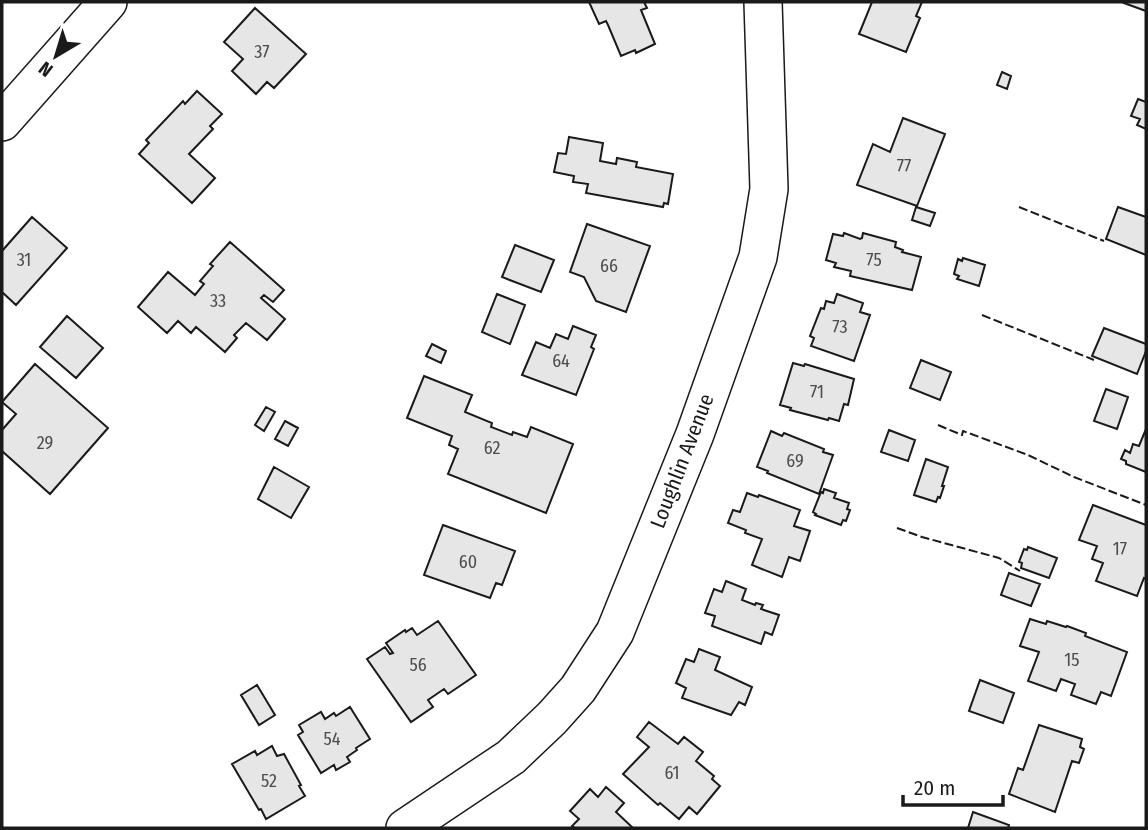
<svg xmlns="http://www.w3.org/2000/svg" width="1148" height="830" font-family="'Fira Sans Condensed',sans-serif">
	<rect width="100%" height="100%" fill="#fff"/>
	<path fill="#e6e6e6" stroke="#1a1a1a" stroke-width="2" d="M589 2H644L647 8 641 10 655 44 636 53 635 50 621 56 608 25 606 21 599 24Z
		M872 2H922L916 16 920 18 906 52 859 34Z
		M1125 2H1146V11L1124 3Z
		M255 8 306 54 274 88 267 82 256 94 232 71 243 59 224 42Z
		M1002 72 1011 76 1007 89 997 85Z
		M197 91 222 114 210 126 213 129 189 154 215 178 192 203 139 154 149 143 146 140 183 101 185 104Z
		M1138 99 1146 102V129L1137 125 1140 119 1131 116Z
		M903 118 945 134 917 206 857 185 873 144 890 152Z
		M569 137 603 143 600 161 616 164 617 158 637 162 636 167 673 174 668 204 664 203 663 207 586 193 588 184 573 182 574 176 554 172 558 153 566 154Z
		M916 207 935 213 930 226 912 220Z
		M1118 207 1146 217V255L1106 239Z
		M32 217 67 248 16 305 2 292V251Z
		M587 224 650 246 626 312 596 301 584 277 570 272Z
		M844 233 860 239 862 238 863 233 896 242 895 247 903 250 902 252 921 257 912 290 850 276 851 271 834 267 836 263 826 260 833 234 843 236Z
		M230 242 284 290 273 302 264 295 261 298 285 319 267 340 246 323 234 335 237 338 225 352 196 327 191 333 178 321 167 333 138 307 168 272 195 295 204 284 200 281 213 266 210 264Z
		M515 245 554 260 541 292 502 277Z
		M963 258 985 265 979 286 957 279 959 276 954 274 958 259 962 261Z
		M497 294 525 305 510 344 482 332Z
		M837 294 863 303 860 312 870 315 854 361 811 346 814 338 810 336 821 308 824 309 826 301 834 303Z
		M67 316 103 348 76 378 40 347Z
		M573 326 596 335 591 347 594 349 576 395 522 375 536 342 550 348 556 334 568 339Z
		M1104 328 1146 344V351L1137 374 1092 356Z
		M432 344 446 351 441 363 426 356Z
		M921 360 951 372 940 400 910 388Z
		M793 363 804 366 805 364 854 379 848 405 844 404 839 421 829 418 828 420 790 410 791 408 780 405Z
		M35 364 108 428 50 494 2 451V430L16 414 2 402Z
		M424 376 472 395 465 412 492 423 491 427 512 435 513 432 527 437 531 427 573 444 546 513 448 474 458 449 449 445 452 436 407 418Z
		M1106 389 1128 397 1117 429 1094 421Z
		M266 407 275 412 264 431 255 425Z
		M285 421 298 428 288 446 275 439Z
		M1146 429V472L1126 464V461L1121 459 1125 450 1130 453 1133 444 1139 446Z
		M889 430 915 440 908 461 881 452Z
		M771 431 782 436 784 433 824 449 823 452 833 455 819 494 767 473 768 471 757 467Z
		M926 459 948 467 942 486H944L940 498 938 497 936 502 914 495Z
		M274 467 309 487 291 518 258 499Z
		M824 489 836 493 834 498 849 503 847 509 850 510 846 521 843 520 841 525 815 515 816 514 813 512 821 492 823 493Z
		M747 493 758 497 759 495 800 510 794 526 810 531 800 561 789 557 782 577 752 565 762 539 745 533 746 530 728 523 733 510 740 512Z
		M1093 505 1146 525V579L1144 578 1137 596 1096 581 1103 563 1092 559 1097 546 1079 540Z
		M443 525 515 551 502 585 496 583 490 598 424 575Z
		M1028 547 1057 558 1049 578 1021 568 1022 563 1019 562 1024 549 1027 550Z
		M1009 573 1040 584 1031 606 1001 595Z
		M726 581 746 589 742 600 755 605 756 603 763 605 761 609 779 615 772 635 765 632 761 644 712 626 715 616 705 613 714 589 722 592Z
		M1030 619 1046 624 1047 621 1066 627 1067 626 1086 633 1085 636 1127 652 1111 696 1101 692 1096 704 1071 695 1075 684 1061 679 1056 691 1028 681 1039 652 1020 646Z
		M438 621 476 675 448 694 444 689 428 700 433 707 411 722 367 659 385 647 390 654 393 653 386 643 405 630 406 632 412 628 417 635Z
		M699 649 720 657 715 670 752 687 745 705 739 702 731 715 682 698 686 688 676 683 686 659 694 662Z
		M980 680 1014 693 1003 723 969 711Z
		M257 685 275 715 259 725 241 695Z
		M350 707 370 739 356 748 357 750 347 757 350 762 336 770 334 765 321 773 298 735 303 732 299 725 321 712 325 719 334 713 336 716Z
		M649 722 678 744 684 737 703 752 696 761 714 776 712 779 720 786 697 814 689 807 679 819 660 803 658 805 623 774 649 747 637 737Z
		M1039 725 1082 739 1080 747 1084 749 1079 763 1072 761 1055 812 1009 794 1018 768 1023 770Z
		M272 746 277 756 284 754 301 785 299 786 305 796 266 819 261 809 259 810 232 764 255 751 257 755Z
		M606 787 624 803 616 812 633 828H575L572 826 579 819 570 811 590 789 598 797Z
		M973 812 1009 825 1008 828H1010H968Z"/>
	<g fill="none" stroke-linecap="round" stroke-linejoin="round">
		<g stroke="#1a1a1a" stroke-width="40">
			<path id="minor" d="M2 122 108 2
				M405 828 511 757 552 718 578 689 615 632 695 434 758 257 769 189 763 2"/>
		</g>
		<use href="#minor" stroke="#fff" stroke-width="37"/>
		<path stroke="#1a1a1a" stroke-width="2" stroke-dasharray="9 3.5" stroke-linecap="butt" d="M1019 207 1104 241
			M982 315 1094 360
			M938 425 962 435 963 431 1028 455 1074 477 1146 505
			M897 528 922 537 999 558 1020 571"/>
	</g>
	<g text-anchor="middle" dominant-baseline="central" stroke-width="5" stroke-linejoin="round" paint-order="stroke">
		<g font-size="18" fill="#4d4d4d">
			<text x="262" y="52">37</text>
			<text x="904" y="166">77</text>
			<text x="24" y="260">31</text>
			<text x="874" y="260">75</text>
			<text x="609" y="266">66</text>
			<text x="218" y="301">33</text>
			<text x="840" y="327">73</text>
			<text x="561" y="361">64</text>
			<text x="817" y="392">71</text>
			<text x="45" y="443">29</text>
			<text x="492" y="448">62</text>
			<text x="795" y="461">69</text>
			<text x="1120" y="549">17</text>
			<text x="468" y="562">60</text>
			<text x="1072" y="660">15</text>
			<text x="418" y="665">56</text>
			<text x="332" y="739">54</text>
			<text x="672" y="773">61</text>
			<text x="269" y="781">52</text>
		</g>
		<g font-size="21" fill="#1a1a1a" stroke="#fff">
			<text transform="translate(682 461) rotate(-69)">Loughlin Avenue</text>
		</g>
	</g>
	<rect width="1148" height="830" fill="none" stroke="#1a1a1a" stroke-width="7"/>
	<g transform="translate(56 56) rotate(218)" stroke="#ffffff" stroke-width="5" paint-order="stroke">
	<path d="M0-5L12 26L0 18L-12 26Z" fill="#1a1a1a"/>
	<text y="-10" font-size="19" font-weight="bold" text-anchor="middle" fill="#1a1a1a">N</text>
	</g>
	<path d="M903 795v10h100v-10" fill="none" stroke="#1a1a1a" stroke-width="3.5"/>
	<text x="914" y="795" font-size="21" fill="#1a1a1a" stroke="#ffffff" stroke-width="5" paint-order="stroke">20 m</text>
</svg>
